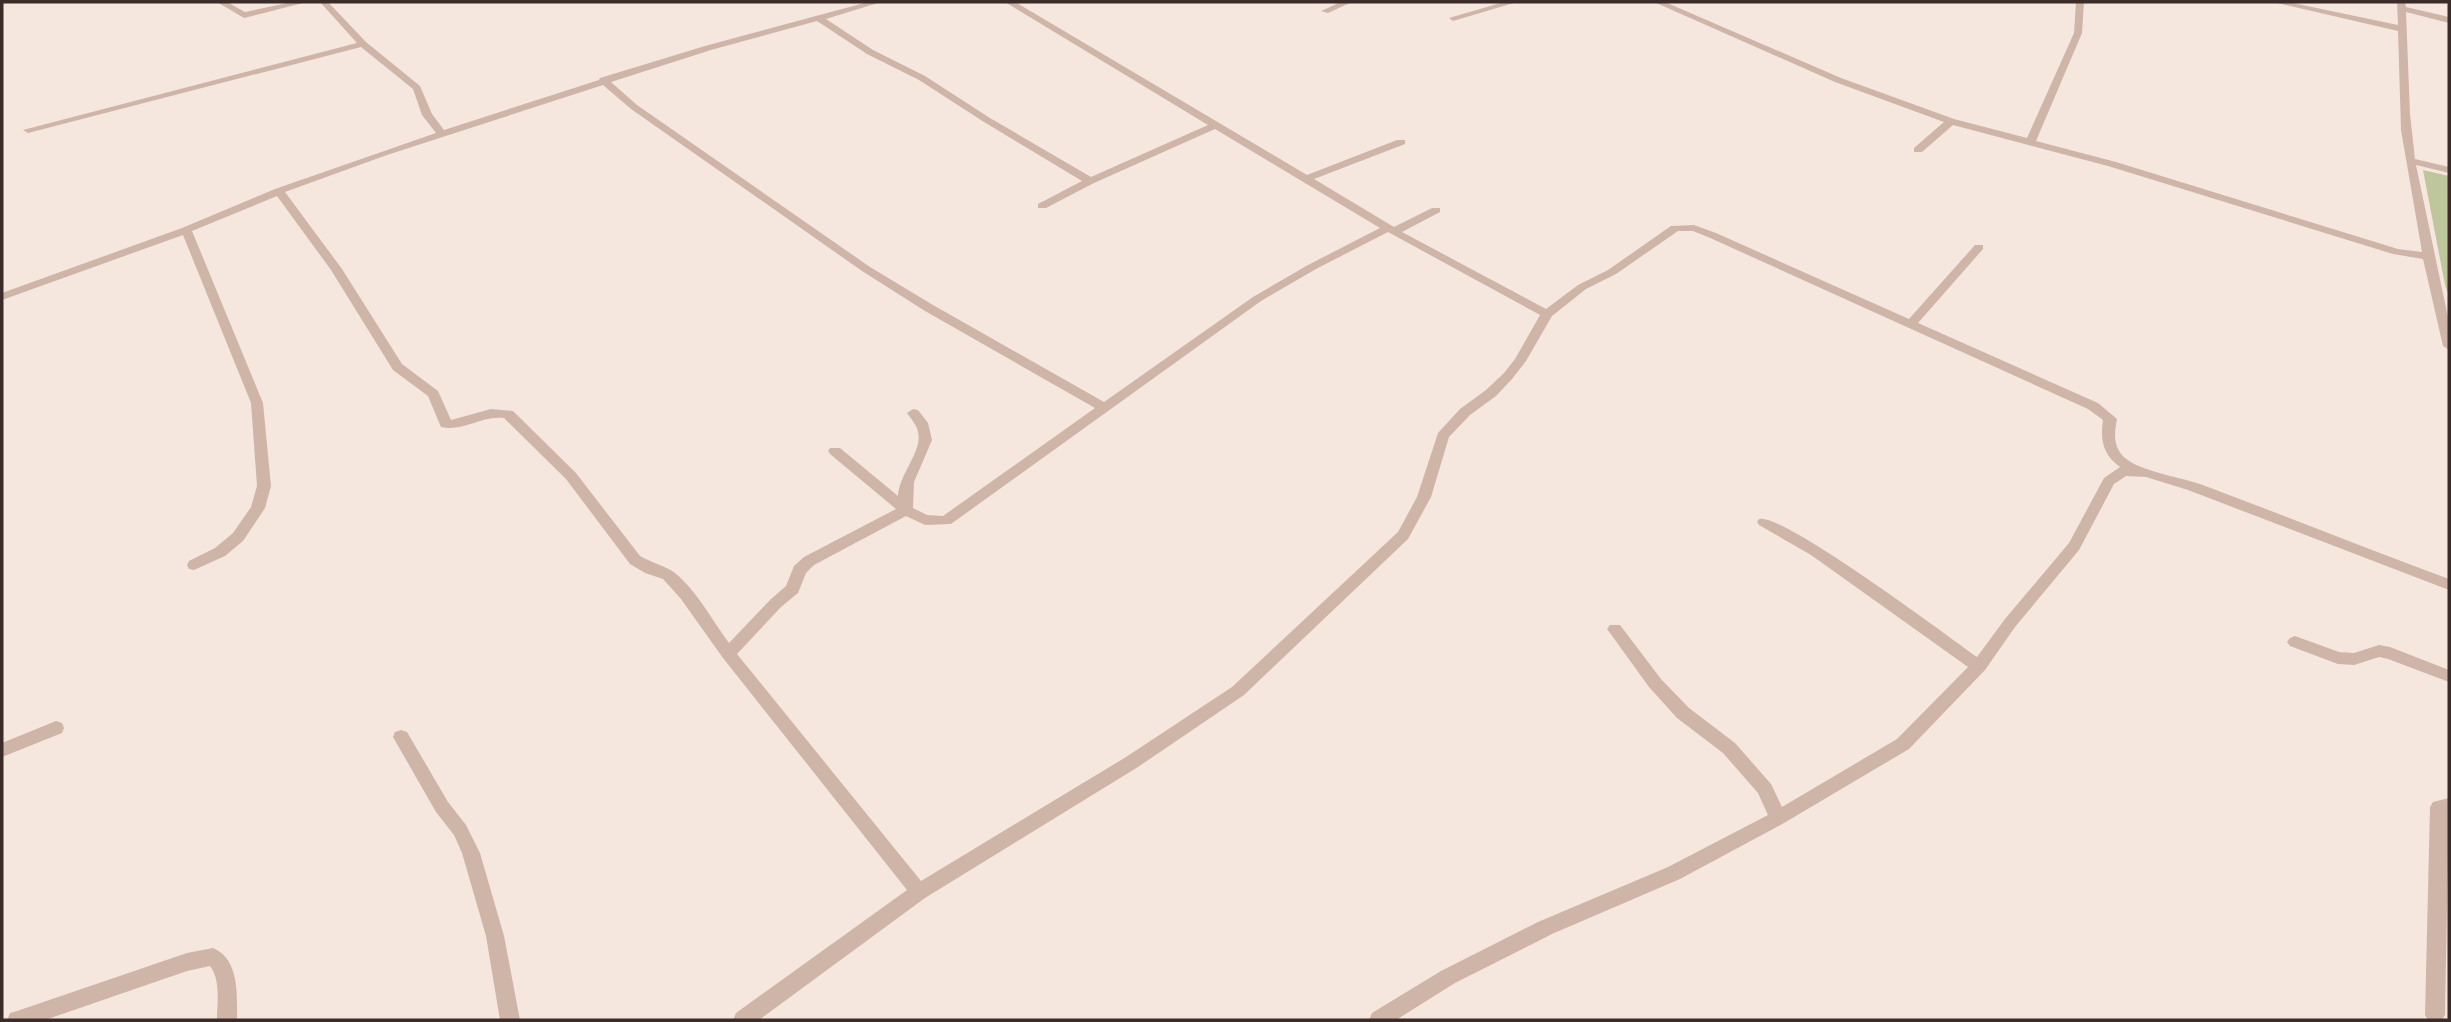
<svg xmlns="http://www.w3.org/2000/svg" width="2451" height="1022" font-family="'Fira Sans Condensed',sans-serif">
	<rect width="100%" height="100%" fill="#f5e7de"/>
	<path fill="#bec69c" d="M2423 170 2449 176V296L2445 285Z"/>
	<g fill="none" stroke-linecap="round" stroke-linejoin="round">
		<path fill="#cfb5a8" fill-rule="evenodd" d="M217 2H227L245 12 292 2H307L244 18Z
			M320 2H328L366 42 420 86 432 114 444 130 599 80 600 78 705 46 868 2H881L826 19 873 50 925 76 990 118 1091 177 1208 125 1005 2H1015L1307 175 1397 140H1405V144L1314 179 1394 227 1432 208H1440V212L1402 232 1546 309 1578 285 1608 270 1671 226 1694 225 1716 233 1909 319 1975 245H1983V249L1918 323 2098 403 2117 419C2114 434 2113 447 2125 458 2140 471 2179 477 2200 484 2283 515 2366 548 2449 579V590L2188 490 2146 477 2126 476 2114 484 2079 550 2015 627 1985 670 1909 749 1784 823 1680 879 1552 934 1455 983 1396 1020H1369L1372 1013 1441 971 1538 922 1668 867 1768 815 1758 793 1723 753 1677 718 1649 687 1610 633 1607 629 1610 625H1620L1661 679 1689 708 1735 743 1771 784 1782 807 1897 739 1968 667 1811 555 1759 525 1757 522 1759 519C1782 512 1948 636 1977 657L2005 619 2069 543 2104 478 2120 467C2103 454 2100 441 2103 420L2088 409 1708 237 1693 231H1678L1616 274 1586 289 1552 316 1526 361 1512 379 1496 396 1470 415 1449 437 1431 497 1408 539 1244 695 1138 767 925 898 759 1020H733L736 1013 907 890 723 658 681 599 663 579 645 573 630 564 566 479 504 418C482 415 463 432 441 427L428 396 393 370 331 270 277 196 192 231 263 403 271 486 265 508 243 541 225 556 194 570 189 569 187 565 189 561 215 548 233 533 251 507 257 486 251 403 183 235 2 300V293L182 228 275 189 436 133 422 115 413 89 361 47 28 133 23 130 357 43ZM817 21 867 54 919 80 984 122 1082 181 1038 204V208H1046L1094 183 1215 129 1380 228 1308 265 1253 297 1104 402 933 305 870 267 637 105 611 82 711 50ZM603 85 631 109 862 271 925 311 1095 408 943 516 927 515 913 508 914 482 932 440 928 423 918 410 913 409 907 413C911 419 917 425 918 432 923 451 899 474 898 496L840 448H830L828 451 830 454 896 509 804 557 794 566 786 586 771 599 729 643C712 620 697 591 675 573 668 567 650 562 640 556L576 473 513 411 491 409 451 420 438 391 402 364 342 269 285 192 387 155ZM1388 232 1540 315 1515 359 1504 373 1486 390 1460 409 1438 433 1417 497 1398 532 1232 687 1126 757 921 881 737 654 781 607 798 593 806 573 814 565 906 516 925 525 951 524 1261 301 1316 269Z
			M1341 2H1352L1328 13 1321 11Z
			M1504 2H1517L1453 21 1449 18Z
			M1654 2H1665L1841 78 1954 119 2027 138 2074 33 2076 2H2084L2082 33 2036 141 2116 162 2398 249 2422 252 2401 130 2398 31 2273 2H2288L2398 25 2397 2H2405L2406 7 2449 17V23L2406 12 2410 114 2415 159 2449 167V173L2416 165 2449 322V350L2443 346 2423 259 2393 254 2108 166 1953 125 1922 152H1914V148L1944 122 1835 82Z
			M2295 636 2339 652 2354 653 2379 645 2390 647 2449 670V682L2388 659 2379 657 2354 665 2338 664 2290 646 2287 642 2290 638Z
			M56 721 62 723 64 728 62 733 2 757V743Z
			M401 730 407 732 448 802 466 825 480 853 504 936 520 1020H500L486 936 462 853 454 835 436 812 393 737 395 732Z
			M2449 798 2445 1015 2442 1020H2428L2425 1015 2430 807 2433 802Z
			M213 948C240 959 237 997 237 1020H217C217 1002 221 981 210 966L187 971 45 1020H7L10 1013 17 1011 187 953Z"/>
	</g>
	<rect width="2451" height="1022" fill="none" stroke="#3b2c29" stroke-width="7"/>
</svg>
